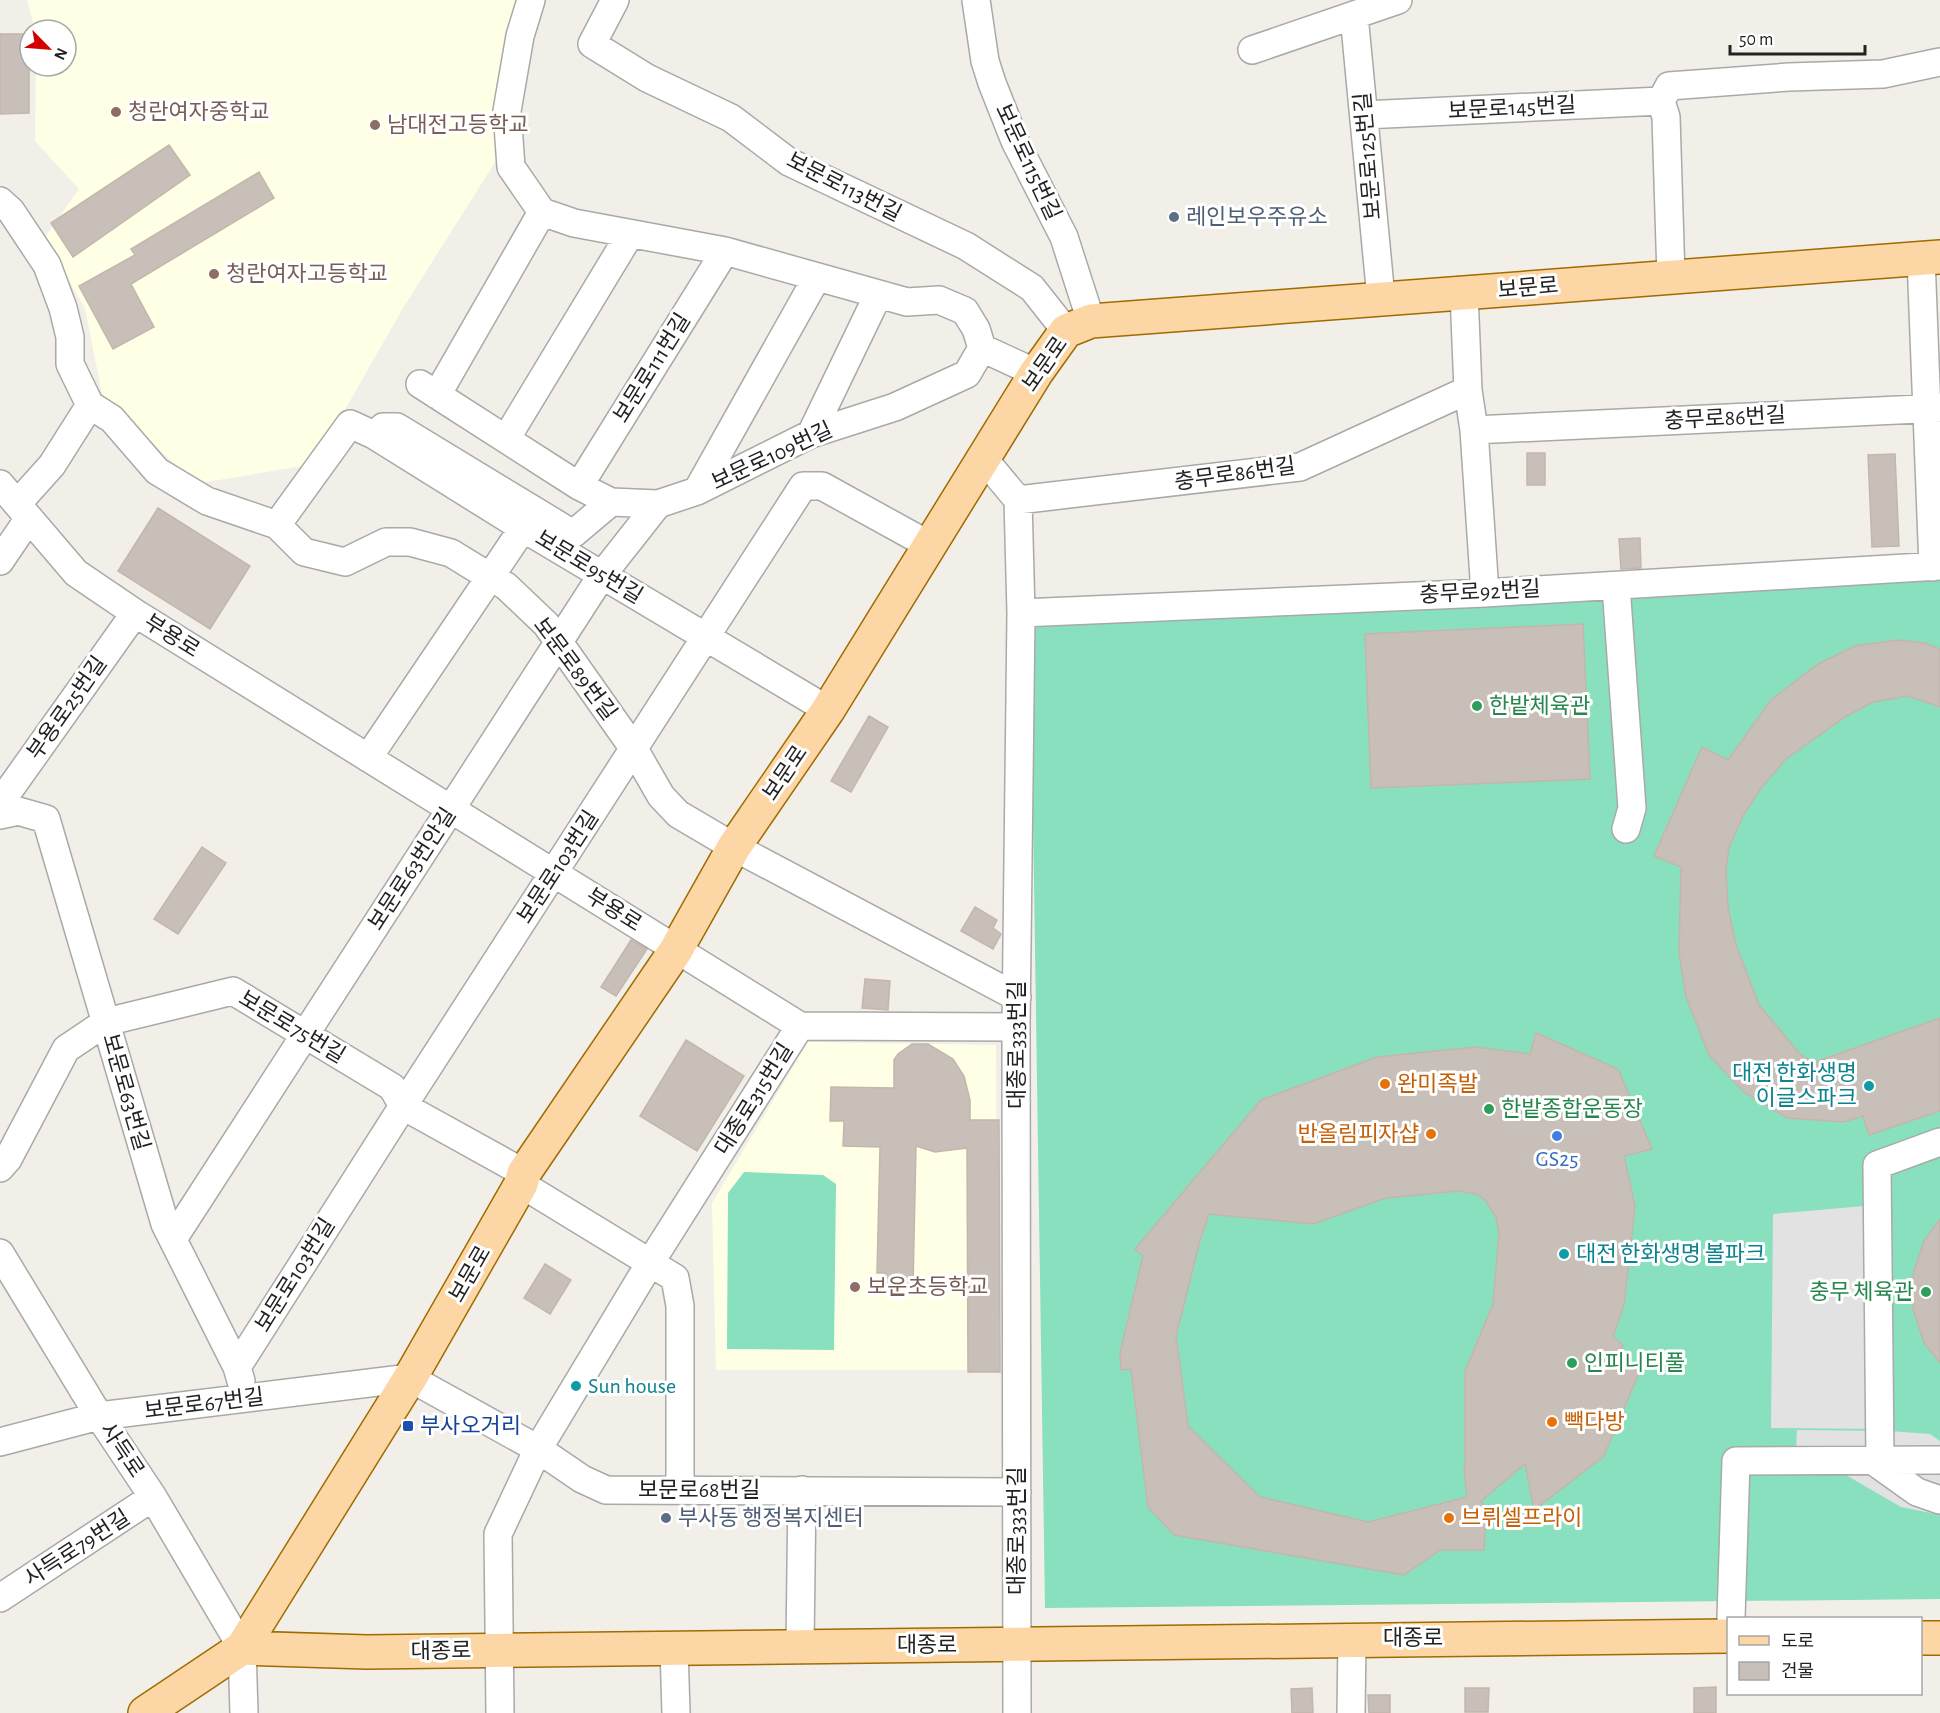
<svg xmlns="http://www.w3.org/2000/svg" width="1940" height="1713" font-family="'Alegreya Sans','Noto Sans KR',sans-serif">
	<rect width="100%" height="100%" fill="#f2efe9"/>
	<path fill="#ffffe5" d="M27 0H522L499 156 403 308 314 464 195 484 102 394 85 308 44 239 79 189 35 141 36 66H66V30H35Z
		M808 1042 996 1045 997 1370H716L712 1203Z"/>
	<path fill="#88e0be" d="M1940 577V1599L1045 1608 1030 619Z
		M744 1172 823 1175 836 1184 834 1350 727 1349 728 1193Z"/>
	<path fill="#e2e2e2" d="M1876 1205 1881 1429 1771 1428 1773 1214Z
		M1797 1430 1889 1431 1930 1434 1940 1441V1515L1901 1507 1839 1471H1795Z"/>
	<path fill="#c7bfb8" stroke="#c4b6ab" stroke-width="1.5" fill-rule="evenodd" d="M0 34H29V113L0 114Z
		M169 145 190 175 73 257 51 223Z
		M259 172 274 198 131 284 154 327 113 349 79 286 135 255 131 249Z
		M1527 453H1545V485H1527Z
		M1895 454 1899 546 1872 547 1868 455Z
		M158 508 250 566 210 629 118 571Z
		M1640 538 1641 568 1621 569 1619 539Z
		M1583 624 1590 779 1371 788 1365 634Z
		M1898 640 1925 643 1940 649V707L1908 696 1873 702 1845 717 1786 759 1761 788 1743 816 1729 847 1726 869 1728 908 1736 945 1759 1005 1800 1054 1807 1059 1818 1061 1940 1018V1111L1869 1135 1863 1116 1844 1122 1787 1118 1744 1092 1709 1055 1686 997 1679 953 1681 867 1654 856 1702 747 1728 760 1771 700 1818 664 1855 646Z
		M869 716 888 727 851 792 831 781Z
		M202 847 226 863 178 934 154 919Z
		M975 907 997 920 993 928 1001 934 993 949 961 931Z
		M631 940 647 949 616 996 601 987Z
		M865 979 890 981 888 1010 862 1008Z
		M1536 1033 1618 1069 1652 1149 1624 1156 1635 1206 1624 1305 1613 1336 1623 1345 1620 1352 1639 1373 1604 1456 1534 1510 1525 1464 1481 1501 1486 1509 1484 1550H1440L1404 1575 1174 1535 1148 1507 1131 1369 1121 1370 1120 1353 1143 1256 1135 1249 1261 1100 1377 1057 1475 1047 1530 1054ZM1458 1191 1476 1194 1485 1200 1496 1217 1499 1234 1493 1304 1465 1371V1471L1464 1470 1467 1497 1368 1522 1260 1497 1188 1426 1176 1336 1199 1244 1209 1214 1313 1224 1386 1198Z
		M686 1040 744 1076 697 1151 640 1116Z
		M912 1044H928L953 1059 964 1076 970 1100V1120H999L1000 1372H968L967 1148 935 1152 916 1146 913 1287H885V1273H877L880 1147 843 1146 844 1121H830L831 1087 894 1088V1060L898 1054Z
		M1940 1219V1363L1924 1343 1913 1309V1274L1924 1241Z
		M545 1264 571 1280 550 1314 524 1298Z
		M1716 1687V1713H1694V1688Z
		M1312 1688 1313 1713H1292L1291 1689Z
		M1465 1688H1489L1488 1712H1465Z
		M1368 1695H1390V1713H1369Z"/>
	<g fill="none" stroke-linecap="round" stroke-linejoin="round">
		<g stroke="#a9a9a9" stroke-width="30">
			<path id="minor" d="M531 0 520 36 507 111 511 167 542 212 574 223 725 251 907 302 939 300 965 311 976 329 982 348 1036 373
				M615 0 592 44 647 78 731 118 789 162 966 246 1032 288 1066 331
				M976 0 985 61 992 83 1015 141 1064 237 1091 321
				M1354 15 1381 298
				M1252 50 1398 0
				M1364 115 1661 101
				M0 201 11 211 47 265 63 308 70 337V364L90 405 112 419 157 471 207 501 277 525 304 552 345 562 386 542H410L451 553 490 577 506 586 546 624 634 749 661 796 678 814 734 847 1017 997
				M1921 258 1933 567
				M1671 277 1666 117 1661 101 1669 86 1789 77 1883 74 1940 62
				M1464 293 1468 390 1474 430 1485 593
				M420 384 579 486 611 502 658 504 697 491 811 434 895 407 967 374 982 348
				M437 395 542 212
				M1474 430 1940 408
				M379 431 383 427H397L573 534 611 502
				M811 434 878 295
				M506 439 630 234
				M983 458 1018 500 1021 613 1016 1027 1017 1713
				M0 484 76 573 135 613 800 1026
				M579 486 725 251
				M697 491 817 277
				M1018 500 1300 467 1468 390
				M17 504 52 465 90 405
				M277 525 350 424 374 435 523 528 828 710
				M0 561 29 518
				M1616 586 1632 808 1626 829
				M1021 613 1485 593 1940 566
				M368 758 523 528
				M0 803 135 613
				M0 815 18 811 46 819 165 1224 237 1367 241 1381
				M0 1168 8 1159 66 1049 106 1022 233 991 392 1087 403 1106 524 1173
				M521 1184 675 1278 680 1306V1490
				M173 1239 602 575 658 504
				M0 1253 99 1416 153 1497 242 1648 244 1713
				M237 1367 403 1106 803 486H822L929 545
				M0 1442 99 1416 410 1378 538 1449 582 1479 606 1490 1017 1492
				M1872 1460 1917 1492 1940 1500
				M1880 1460 1877 1165 1940 1142
				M0 1598 153 1497
				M1731 1618 1736 1461 1940 1460
				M800 1646 802 1490
				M674 1648 676 1713
				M500 1713 498 1534 538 1449 650 1263 800 1026 1016 1027
				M1351 1713 1352 1639"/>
		</g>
		<g stroke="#a06b00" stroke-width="36">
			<path id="major" d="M1920 1638H1940
				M242 1648 410 1378 521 1184 524 1173 676 950 734 847 828 710 1036 373 1066 331 1091 321 1940 257
				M145 1713 242 1648 367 1652 1728 1636"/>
		</g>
		<use href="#minor" stroke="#fff" stroke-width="27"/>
		<use href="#major" stroke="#fcd6a4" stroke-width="33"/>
	</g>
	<g fill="#8d6e63" stroke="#fff" stroke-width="2">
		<circle cx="116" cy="112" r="6"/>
		<circle cx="375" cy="125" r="6"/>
		<circle cx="214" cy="274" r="6"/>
		<circle cx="855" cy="1287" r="6"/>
	</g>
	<g fill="#5c6f8a" stroke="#fff" stroke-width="2">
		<circle cx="1174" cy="217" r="6"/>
		<circle cx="666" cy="1518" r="6"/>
	</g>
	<g fill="#2e9e5b" stroke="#fff" stroke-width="2">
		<circle cx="1477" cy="706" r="6"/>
		<circle cx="1489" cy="1109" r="6"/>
		<circle cx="1926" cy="1292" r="6"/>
		<circle cx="1572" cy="1363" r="6"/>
	</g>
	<g fill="#e8710a" stroke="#fff" stroke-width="2">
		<circle cx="1385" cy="1084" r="6"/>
		<circle cx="1431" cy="1134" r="6"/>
		<circle cx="1552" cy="1422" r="6"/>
		<circle cx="1449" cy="1518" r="6"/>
	</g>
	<g fill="#0f9aa8" stroke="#fff" stroke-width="2">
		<circle cx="1869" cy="1086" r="6"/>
		<circle cx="1564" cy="1254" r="6"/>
		<circle cx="576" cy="1386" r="6"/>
	</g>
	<circle fill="#3f7fe0" stroke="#fff" stroke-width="2" cx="1557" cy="1136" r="6"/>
	<rect fill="#1a4fb4" stroke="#fff" stroke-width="2" x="402" y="1420" width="12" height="12" rx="3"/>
	<g text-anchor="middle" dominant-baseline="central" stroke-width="6" stroke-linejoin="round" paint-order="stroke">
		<g font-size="22" fill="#222" stroke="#fff">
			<text transform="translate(1512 108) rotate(-3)">보문로145번길</text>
			<text transform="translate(1368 156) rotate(-95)">보문로125번길</text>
			<text transform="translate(1028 162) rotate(65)">보문로115번길</text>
			<text transform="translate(844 187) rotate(27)">보문로113번길</text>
			<text transform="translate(1528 288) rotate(-5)">보문로</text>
			<text transform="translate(1045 364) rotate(-55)">보문로</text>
			<text transform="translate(652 368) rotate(-58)">보문로111번길</text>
			<text transform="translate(1725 418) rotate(-3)">충무로86번길</text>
			<text transform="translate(772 456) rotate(-25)">보문로109번길</text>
			<text transform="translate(1235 474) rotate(-8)">충무로86번길</text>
			<text transform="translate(589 567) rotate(31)">보문로95번길</text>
			<text transform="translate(1480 592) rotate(-3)">충무로92번길</text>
			<text transform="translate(172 636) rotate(32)">부용로</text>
			<text transform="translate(575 669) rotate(53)">보문로89번길</text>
			<text transform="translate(67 708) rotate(-55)">부용로25번길</text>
			<text transform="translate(785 773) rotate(-56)">보문로</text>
			<text transform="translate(558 867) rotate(-57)">보문로103번길</text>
			<text transform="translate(412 869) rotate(-57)">보문로63번안길</text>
			<text transform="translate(614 910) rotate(32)">부용로</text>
			<text transform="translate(292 1027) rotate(31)">보문로75번길</text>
			<text transform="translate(1017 1045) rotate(-90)">대종로333번길</text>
			<text transform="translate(126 1092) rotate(74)">보문로63번길</text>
			<text transform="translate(754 1099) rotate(-58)">대종로315번길</text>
			<text transform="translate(470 1274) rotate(-60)">보문로</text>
			<text transform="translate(295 1275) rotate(-58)">보문로103번길</text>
			<text transform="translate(204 1404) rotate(-7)">보문로67번길</text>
			<text transform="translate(122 1450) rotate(56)">사득로</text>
			<text x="699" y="1490">보문로68번길</text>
			<text transform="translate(1017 1531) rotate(-90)">대종로333번길</text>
			<text transform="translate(77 1548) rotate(-33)">사득로79번길</text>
			<text x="1413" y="1638">대종로</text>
			<text x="927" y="1645">대종로</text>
			<text transform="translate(441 1651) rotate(-1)">대종로</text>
		</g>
		<g font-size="22" fill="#785e54" stroke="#fff" text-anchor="start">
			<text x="128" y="112">청란여자중학교</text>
			<text x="387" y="125">남대전고등학교</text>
			<text x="226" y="274">청란여자고등학교</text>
			<text x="867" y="1287">보운초등학교</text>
		</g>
		<g font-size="22" fill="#4e5e75" stroke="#fff" text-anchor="start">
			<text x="1186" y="217">레인보우주유소</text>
			<text x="678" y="1518">부사동 행정복지센터</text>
		</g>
		<g font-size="22" fill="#27864d" stroke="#fff" text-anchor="start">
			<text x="1489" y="706">한밭체육관</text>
			<text x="1501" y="1109">한밭종합운동장</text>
			<text x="1914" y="1292" text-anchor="end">충무 체육관</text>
			<text x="1584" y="1363">인피니티풀</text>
		</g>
		<g font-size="22" fill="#0d838f" stroke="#fff" text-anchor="start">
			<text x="1857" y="1073" text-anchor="end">대전 한화생명<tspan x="1857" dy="25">이글스파크</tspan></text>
			<text x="1576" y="1254">대전 한화생명 볼파크</text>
			<text x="588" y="1386">Sun house</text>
		</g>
		<g font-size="22" fill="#c56008" stroke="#fff" text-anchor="start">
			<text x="1397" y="1084">완미족발</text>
			<text x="1419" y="1134" text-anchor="end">반올림피자샵</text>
			<text x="1564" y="1422">빽다방</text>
			<text x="1461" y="1518">브뤼셀프라이</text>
		</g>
		<g font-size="22" fill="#366cbe" stroke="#fff">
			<text x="1557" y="1159">GS25</text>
		</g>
		<g font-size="22" fill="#164399" stroke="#fff" text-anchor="start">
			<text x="420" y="1426">부사오거리</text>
		</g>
	</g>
	<rect x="1727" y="1617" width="195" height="78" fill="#ffffff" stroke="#a7a7a7" stroke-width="1.5"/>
	<rect x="1739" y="1636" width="30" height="9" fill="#fcd6a4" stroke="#a7a7a7" stroke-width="1.5"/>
	<text x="1781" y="1647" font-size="18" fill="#222222">도로</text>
	<rect x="1739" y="1662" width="30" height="18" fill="#c7bfb8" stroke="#a7a7a7" stroke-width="1.5"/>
	<text x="1781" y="1677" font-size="18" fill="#222222">건물</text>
	<g transform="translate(48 48) rotate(115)"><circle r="28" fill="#ffffff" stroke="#a7a7a7" stroke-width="1.5"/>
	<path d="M0-4.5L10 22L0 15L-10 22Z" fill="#d40000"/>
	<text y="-9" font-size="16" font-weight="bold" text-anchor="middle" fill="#222222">N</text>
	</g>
	<path d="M1730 45v9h135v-9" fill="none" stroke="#222222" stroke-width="3"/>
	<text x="1739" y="45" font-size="18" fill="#222222" stroke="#ffffff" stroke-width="4.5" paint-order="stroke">50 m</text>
</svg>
